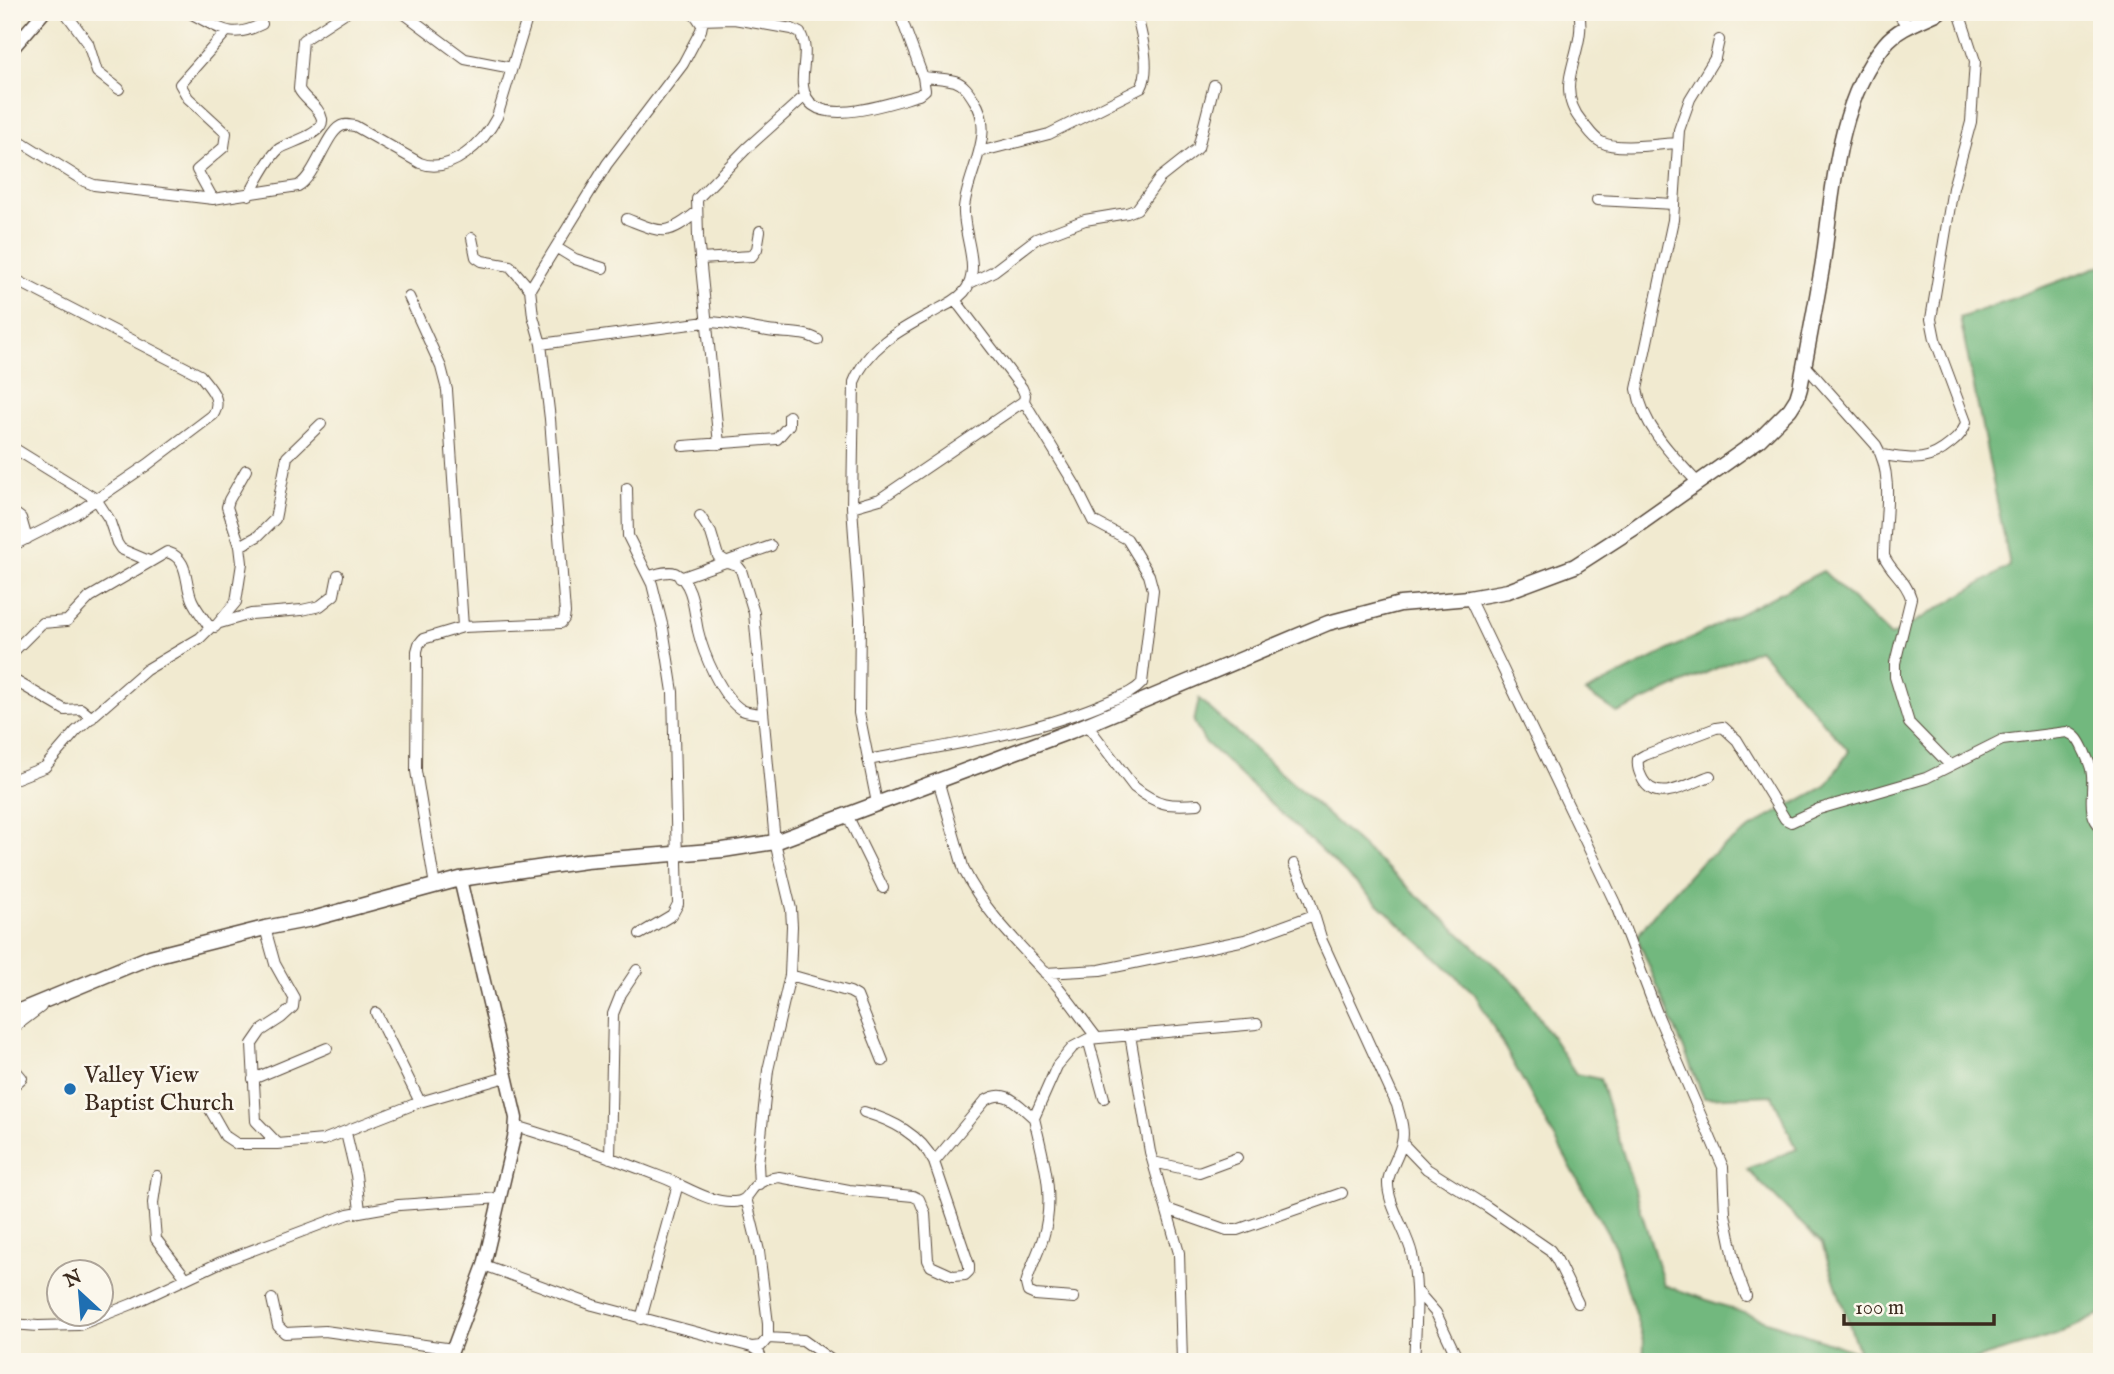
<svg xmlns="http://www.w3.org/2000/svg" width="2114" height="1374" font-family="'IM FELL English',serif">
	<rect width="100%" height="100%" fill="#fbf7ec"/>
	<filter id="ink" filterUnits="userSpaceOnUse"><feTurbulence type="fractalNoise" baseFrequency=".0143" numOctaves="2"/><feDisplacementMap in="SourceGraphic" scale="14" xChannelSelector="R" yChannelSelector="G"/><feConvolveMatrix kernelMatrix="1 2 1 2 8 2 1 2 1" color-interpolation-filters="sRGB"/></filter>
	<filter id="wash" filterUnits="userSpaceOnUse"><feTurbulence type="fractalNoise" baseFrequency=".00686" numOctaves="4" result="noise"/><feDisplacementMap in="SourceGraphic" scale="28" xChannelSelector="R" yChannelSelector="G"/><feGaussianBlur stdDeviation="1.57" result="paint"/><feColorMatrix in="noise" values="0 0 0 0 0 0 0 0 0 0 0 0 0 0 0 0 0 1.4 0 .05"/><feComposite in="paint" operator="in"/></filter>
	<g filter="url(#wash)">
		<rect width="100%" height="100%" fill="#f1ead0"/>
		<path fill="#72b87e" stroke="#56714e" stroke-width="2" d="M2102 265V1314L2056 1335 1966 1362H1643L1644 1344 1615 1247 1475 994 1204 741 1194 722 1199 699 1519 987 1576 1074 1600 1079 1664 1285 1859 1353 1822 1244 1747 1169 1797 1149 1772 1095 1704 1098 1637 937 1652 916 1700 863 1763 820 1826 786 1849 751 1759 649 1617 713 1586 692 1823 571 1891 636 2010 566 1960 318Z"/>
	</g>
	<g filter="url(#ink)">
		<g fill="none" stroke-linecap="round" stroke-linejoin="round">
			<g stroke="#564739" stroke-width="12">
				<path id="minor" d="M65 12 88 43 97 72 119 89
					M188 12C219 27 229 41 262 24
					M402 12 465 59 512 68
					M1579 12C1584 34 1574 55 1570 77 1567 94 1571 109 1582 122 1588 129 1593 138 1601 142 1618 151 1658 144 1677 143
					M1897 12 1908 27
					M700 20 734 19 792 29 800 33C810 50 801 68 803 86 808 134 892 102 919 95L925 90 923 77 899 12
					M12 136 84 181 94 185 213 199 298 186C317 175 327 128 344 125 345 124 353 126 355 126L420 163C451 175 484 142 497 117L529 12
					M979 152 1049 134 1141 88C1152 68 1141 33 1136 12
					M249 195C256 183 268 158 279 149 289 142 324 135 322 119 320 107 304 100 299 89L303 40 346 12
					M213 199 197 170 224 147 226 133 188 98 180 84 227 31
					M1597 200 1674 204
					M627 219C663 233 666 237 697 212
					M557 248 575 259 603 268
					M700 259 752 256 757 249 760 231
					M12 278 200 375C210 388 223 399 213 415L147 465 75 514 12 546
					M970 283 994 271 1036 239 1085 220 1127 213 1137 209 1160 178 1198 148 1214 85
					M530 289 607 164 683 64 701 30 702 25 696 16 688 12
					M409 297 441 367 447 390 463 627 561 623 564 619 565 613 550 419 541 344 533 316 530 289 510 266 482 261 476 257 472 238
					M541 344 706 322C728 322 747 328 768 331 785 334 804 331 818 340
					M1804 364 1876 445C1895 476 1884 521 1884 556 1891 572 1906 580 1911 598L1895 663V677L1909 723 1950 765
					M719 444 698 237 697 199 747 148 806 95
					M683 446 777 439 789 425V416
					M12 447 96 499 109 519 117 543 121 549 149 561
					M1882 455C1912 459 1926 464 1950 444 1958 438 1964 432 1966 422L1935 339 1931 319 1953 188 1971 122 1975 61 1959 12
					M1698 483C1673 456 1643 427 1637 389L1673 220 1679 130 1690 99 1715 58 1719 40
					M627 488 628 536 652 584 663 628 673 692 678 904 672 915 640 934
					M852 507 880 499 1024 401 1025 395 1022 388 955 300
					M12 516 17 515 21 518 27 539
					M700 516 711 533 718 556 727 562 737 565 741 570 754 613 775 842 791 909 792 926 790 975 768 1070 758 1164 759 1184
					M240 546 258 536 275 519 287 457 321 424
					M648 576C655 575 668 570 675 573 694 582 694 614 698 631 703 653 722 699 742 710 749 713 756 713 763 714
					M680 578 771 546
					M1469 598 1615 903 1658 1016 1723 1167 1725 1214 1737 1272 1746 1296
					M220 623 251 614 302 610 320 606 334 595 338 575
					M12 653 42 623 67 621 90 597 167 552C190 559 184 582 192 600 196 609 203 617 208 625L215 627 236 602 242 563 240 546 227 507 229 500 246 470
					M12 679 65 710 81 709 92 718
					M1087 725 1134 787C1158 806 1169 806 1198 804
					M868 760C949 745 1034 734 1109 701 1121 696 1133 693 1142 683L1153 590 1149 575 1127 539 1093 521 1075 485 1024 401
					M1710 776C1690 783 1657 805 1643 780 1639 772 1637 767 1638 759L1645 755 1716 728 1723 727 1737 740 1785 819 1791 822 1819 809 1926 778 2002 740 2067 732C2078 736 2080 743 2085 753 2087 758 2090 764 2091 769 2096 789 2084 813 2102 828
					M12 780 45 767 76 731 146 670 200 638 211 627
					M938 780 964 870C985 913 1021 946 1053 981 1069 999 1082 1019 1097 1038
					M877 803 859 713 860 619 852 507 854 382C869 344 904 328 937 310 947 305 957 300 964 292 983 270 962 234 964 208 967 173 997 133 974 100 969 92 964 84 955 81 945 78 933 78 923 77
					M847 815 883 888
					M1294 864 1309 898 1322 941 1397 1105C1400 1116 1405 1130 1402 1142 1400 1155 1389 1169 1388 1182 1387 1204 1407 1232 1412 1254 1419 1289 1416 1326 1414 1362
					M435 886 416 771 417 651 419 644 423 639 463 627
					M265 928 275 964 294 998 293 1007 281 1018 261 1031 252 1044 256 1121 278 1144
					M1045 973 1100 970 1245 940 1314 915
					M790 975 850 992 857 996 883 1061
					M376 1013 420 1102
					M12 1029 41 1007
					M1130 1035 1150 1152 1179 1253 1182 1362
					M1088 1039 1104 1098
					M12 1066 22 1078 12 1087
					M253 1079 327 1048
					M208 1106 225 1136 237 1144H278L323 1140 420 1102 506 1077
					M515 1126C566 1141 615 1159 664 1178 687 1187 709 1203 734 1202 746 1202 748 1194 754 1187 760 1181 771 1178 779 1177L849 1190 913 1196 919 1199 925 1213 928 1260 931 1266 953 1276 965 1275 969 1271V1265L934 1162C920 1134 893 1121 864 1112
					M346 1133 356 1175 360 1211
					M1402 1143 1427 1169 1486 1206 1550 1250 1557 1260 1578 1303
					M610 1158 613 1014 621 994 637 970
					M934 1162 985 1101C1006 1087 1017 1104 1034 1118
					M1153 1162 1199 1172 1237 1158
					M157 1176 153 1203 156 1239 186 1278
					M746 1198 759 1251 768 1324V1338L761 1346 752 1347
					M1167 1209 1227 1230H1237L1342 1193
					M484 1265 593 1305 752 1347 758 1351 763 1362
					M1416 1290 1436 1313 1459 1362
					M1074 1298 1035 1295 1028 1292 1026 1284C1030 1268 1038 1254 1043 1238 1056 1196 1043 1158 1034 1118L1057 1066 1073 1047 1088 1039 1257 1024
					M272 1299 278 1326 285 1333 325 1331 453 1349
					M641 1319 678 1184
					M12 1324 38 1326 79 1325 132 1304 221 1262 348 1214 399 1205 500 1198
					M768 1338 803 1340 831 1360
					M404 1362 449 1359 456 1362"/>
			</g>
			<g stroke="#564739" stroke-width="15">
				<path id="tertiary" d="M12 49 44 12
					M448 1362 484 1265 515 1133 516 1118 460 879"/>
			</g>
			<g stroke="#564739" stroke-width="17">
				<path id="secondary" d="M12 1014 150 957 265 928 312 919 460 879 586 861 723 850 775 842 1071 731 1328 623 1400 604 1469 598 1508 591 1575 566 1634 528 1760 439 1790 409 1797 398 1800 388C1808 346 1816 304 1823 262 1833 192 1837 101 1885 44 1898 28 1920 21 1939 12"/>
			</g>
			<use href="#minor" stroke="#fff" stroke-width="10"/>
			<use href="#tertiary" stroke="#fff" stroke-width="12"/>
			<use href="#secondary" stroke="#fff" stroke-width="14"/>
		</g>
	</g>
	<circle fill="#1f6fb2" stroke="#fbf7ec" stroke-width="2.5" cx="70" cy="1089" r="7"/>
	<g text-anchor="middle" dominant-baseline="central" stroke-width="5" stroke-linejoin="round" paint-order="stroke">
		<g font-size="24" fill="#3b2a1e" stroke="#fbf7ec" text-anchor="start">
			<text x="84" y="1075">Valley View<tspan x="84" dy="28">Baptist Church</tspan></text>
		</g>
	</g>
	<rect width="2114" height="1374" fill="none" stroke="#fbf7ec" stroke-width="42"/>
	<g transform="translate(80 1293) rotate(334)"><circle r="33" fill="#fbf7ec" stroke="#aea59a" stroke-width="2"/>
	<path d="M0-5L12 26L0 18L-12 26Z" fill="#1f6fb2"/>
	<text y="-10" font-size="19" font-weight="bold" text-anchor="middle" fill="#3b2a1e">N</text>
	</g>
	<path d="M1844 1314v10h150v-10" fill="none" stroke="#3b2a1e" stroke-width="3.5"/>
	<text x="1855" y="1314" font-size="21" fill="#3b2a1e" stroke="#fbf7ec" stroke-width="5" paint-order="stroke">100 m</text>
</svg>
